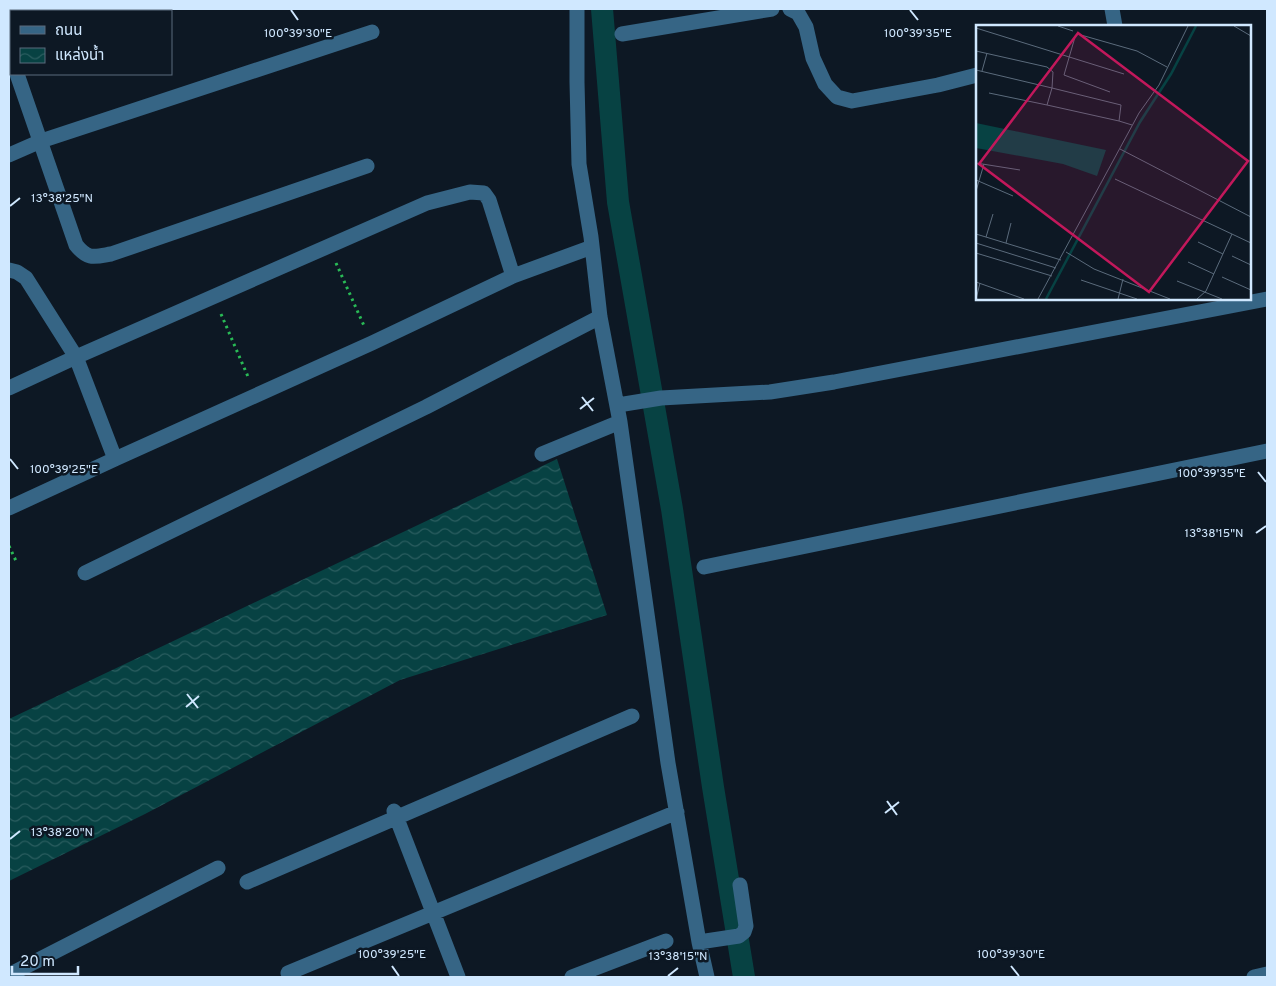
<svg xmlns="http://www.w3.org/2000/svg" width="1276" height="986" font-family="Overpass,'Noto Sans Thai',sans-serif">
	<defs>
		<pattern id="water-waves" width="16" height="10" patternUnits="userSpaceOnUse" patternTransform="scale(1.25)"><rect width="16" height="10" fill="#074243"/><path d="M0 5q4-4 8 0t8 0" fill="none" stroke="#2a5d5f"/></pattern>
	</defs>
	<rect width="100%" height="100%" fill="#0d1824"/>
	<path fill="url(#water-waves)" d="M557 459 607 615 400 680 145 814 9 881V719Z"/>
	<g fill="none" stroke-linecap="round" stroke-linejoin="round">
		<path stroke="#074243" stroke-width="22" d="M602 9 618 202 672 509 713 787 744 977"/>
		<path stroke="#29ba56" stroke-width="3" stroke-dasharray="2.5 4" stroke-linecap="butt" d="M336 263 365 328
			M221 314 249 379
			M9 546 17 563"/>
		<path stroke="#366585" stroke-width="15" d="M577 9V82L579 164 591 237 600 317 620 422 668 763 699 942 707 977
			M790 9 798 13 806 27 813 58 825 84 837 97 852 101 938 85 977 75
			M1112 9 1115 26
			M24 11V9
			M9 29 11 28
			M622 34 772 9
			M9 50 11 57
			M17 74 76 245C88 260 94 257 111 254L367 166
			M9 155 41 141 372 32
			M9 270 17 272 26 278 76 357 427 203 470 192 484 193 489 200 513 276 592 247
			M9 388 76 357 115 459 9 508
			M618 405 661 398 770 392 834 382 1267 299
			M542 454 620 422
			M115 459 372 343 513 276
			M704 567 1267 451
			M85 573 426 407 600 317
			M394 811 458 977
			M247 882 632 716
			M699 942 739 936 744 932 746 926 740 885
			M288 973 677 812
			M9 975 218 868
			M572 977 666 941
			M1254 977 1267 974"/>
	</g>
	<path fill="none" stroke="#d0e8ff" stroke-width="2" d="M291 10 298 20M910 10 918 20M10 206 20 198M582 397 593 411M580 409 594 398M10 459 18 469M1258 472 1266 482M1256 533 1266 526M187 694 198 708M186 707 199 696M887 801 897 815M885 813 899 802M10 839 20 831M392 966 399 976M1011 966 1019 976M668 976 678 968"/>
	<g transform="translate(976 25)">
		<rect width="275" height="275" fill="#0d1824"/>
		<path d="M0 98 130 125 121 151 87 139 0 123Z" fill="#074243"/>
		<path fill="none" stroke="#074243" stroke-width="2.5" d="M70 274 164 97 195 49 220 1"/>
		<path fill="none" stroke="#5b6b7c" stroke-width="1" d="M82 1 97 6M258 1 275 11M0 3 148 49M105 10 161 26 191 42M99 12 88 50 134 67M0 26 71 42 77 47 76 63 145 80 143 96 156 100M0 45 76 63 71 80 13 68M6 46 11 28M71 80 143 96M144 124 275 192M0 138 44 145M139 154 275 218M0 155 37 171M0 166 8 139M0 209 85 235M10 212 17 189M222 217 247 229M0 218 80 243M30 218 35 198M90 227 118 244 194 274M0 228 76 251M256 231 275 240M212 237 238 249M246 252 275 265M105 255 161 274M201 256 246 274M0 257 48 274M0 274 4 258M62 274 163 88 183 60 212 1M142 274 147 254M221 274 230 266 256 209"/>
		<path fill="#c2185b" fill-opacity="0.15" stroke="#c2185b" stroke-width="2.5" d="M102 8 272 136 173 267 3 139Z"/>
		<rect width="275" height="275" fill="none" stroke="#d0e8ff" stroke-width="2.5"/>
	</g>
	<g font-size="12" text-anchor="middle" fill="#d0e8ff" stroke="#0d1824" stroke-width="5" stroke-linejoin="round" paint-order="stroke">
		<text x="298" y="37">100°39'30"E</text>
		<text x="918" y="37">100°39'35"E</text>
		<text x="62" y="202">13°38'25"N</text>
		<text x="64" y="473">100°39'25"E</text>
		<text x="1212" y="477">100°39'35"E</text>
		<text x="1214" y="537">13°38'15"N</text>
		<text x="62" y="836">13°38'20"N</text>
		<text x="392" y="958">100°39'25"E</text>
		<text x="1011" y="958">100°39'30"E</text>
		<text x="678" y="960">13°38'15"N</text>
	</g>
	<rect width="1276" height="986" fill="none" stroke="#d0e8ff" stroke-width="20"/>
	<rect x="10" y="10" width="162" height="65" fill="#0d1824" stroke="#5b6b7c"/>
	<rect x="20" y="26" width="25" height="8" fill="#366585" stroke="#5b6b7c"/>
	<text x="55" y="35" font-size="15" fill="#d0e8ff">ถนน</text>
	<rect x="20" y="48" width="25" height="15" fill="url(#water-waves)" stroke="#5b6b7c"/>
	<text x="55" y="60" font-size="15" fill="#d0e8ff">แหล่งน้ำ</text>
	<path d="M12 966v8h66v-8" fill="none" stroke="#d0e8ff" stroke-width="2.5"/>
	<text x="20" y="966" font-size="15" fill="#d0e8ff" stroke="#0d1824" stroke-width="4" paint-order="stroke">20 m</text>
</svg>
